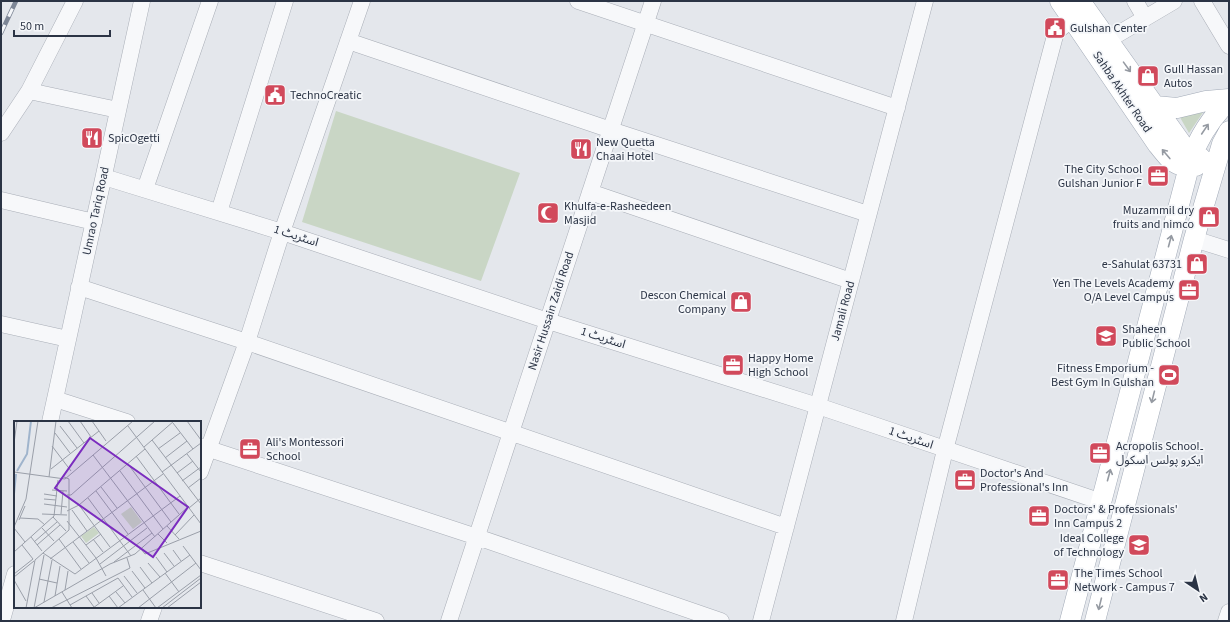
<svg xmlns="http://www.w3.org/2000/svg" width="1230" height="622" font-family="'Source Sans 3','Noto Sans Arabic',sans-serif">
	<rect width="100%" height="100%" fill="#e4e7ec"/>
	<path fill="#c9d6c5" d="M336 111 520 173 481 281 302 222Z
		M1204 111 1189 133 1178 114Z"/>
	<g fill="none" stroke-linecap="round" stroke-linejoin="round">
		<g stroke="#a9aeb7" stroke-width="17">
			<path id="minor" d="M578 1 897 108
				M1135 1 1145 18
				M1202 1 1229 46
				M1108 40 1174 1
				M348 41 611 130 868 214
				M29 91 118 110
				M1 133 29 91 75 1
				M104 177 282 232 548 321 818 406 1102 502
				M145 189 210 1
				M590 192 851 281
				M1 200 94 222
				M219 212 285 1
				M1194 239 1229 250
				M79 287 247 342 786 527
				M1 324 68 339
				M55 399 127 422
				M50 422 142 1
				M200 446 477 537 721 621
				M200 472 247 342 282 232 362 1
				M200 563 376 621
				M2 620 15 574
				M149 621 154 607
				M449 621 653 1
				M761 621 925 1
				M904 621 945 450 1056 32 1081 12
				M1226 621 1229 612"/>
		</g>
		<g stroke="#a3abb8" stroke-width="21">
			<path id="major" d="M1060 1 1158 145C1172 162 1178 173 1201 158
				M1080 1 1179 140 1196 166
				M1155 106 1177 108 1206 101 1229 99
				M1070 621 1191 159C1199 136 1212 117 1229 100
				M1095 621 1194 239 1222 144 1229 131"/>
		</g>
		<use href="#minor" stroke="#f7f8fa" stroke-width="16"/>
		<use href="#major" stroke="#fff" stroke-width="20"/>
		<g stroke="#7d8696" stroke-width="4.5">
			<path id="rail" d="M1 33 16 1"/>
		</g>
		<use href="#rail" stroke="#f4f6f9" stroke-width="3" stroke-dasharray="9" stroke-linecap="butt"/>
	</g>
	<defs><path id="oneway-shaft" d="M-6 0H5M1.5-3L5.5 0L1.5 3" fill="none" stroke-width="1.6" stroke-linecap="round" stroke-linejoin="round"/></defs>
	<g stroke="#959aa2">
		<use href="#oneway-shaft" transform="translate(1127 67) rotate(54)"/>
		<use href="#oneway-shaft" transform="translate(1205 129) rotate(-56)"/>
		<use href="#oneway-shaft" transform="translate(1166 154) rotate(-130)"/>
		<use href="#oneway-shaft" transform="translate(1170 241) rotate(-75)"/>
		<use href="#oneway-shaft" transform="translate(1153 397) rotate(104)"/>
		<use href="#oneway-shaft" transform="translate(1109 475) rotate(-75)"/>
		<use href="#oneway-shaft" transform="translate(1100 604) rotate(104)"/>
	</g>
	<defs>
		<g id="civic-square" transform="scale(1.15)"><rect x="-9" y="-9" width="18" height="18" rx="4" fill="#d1495b" stroke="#f4f6f9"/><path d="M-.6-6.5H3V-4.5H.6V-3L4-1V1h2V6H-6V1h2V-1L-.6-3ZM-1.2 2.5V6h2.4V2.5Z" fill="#fff"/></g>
		<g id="shop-square" transform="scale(1.15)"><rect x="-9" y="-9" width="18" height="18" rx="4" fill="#d1495b" stroke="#f4f6f9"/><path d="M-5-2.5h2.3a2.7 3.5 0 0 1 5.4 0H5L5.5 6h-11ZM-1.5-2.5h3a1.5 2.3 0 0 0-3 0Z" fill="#fff"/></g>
		<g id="restaurant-square" transform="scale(1.15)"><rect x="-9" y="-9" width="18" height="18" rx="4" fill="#d1495b" stroke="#f4f6f9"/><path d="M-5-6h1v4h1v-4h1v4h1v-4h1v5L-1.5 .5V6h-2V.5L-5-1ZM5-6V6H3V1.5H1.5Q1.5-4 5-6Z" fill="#fff"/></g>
		<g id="office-square" transform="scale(1.15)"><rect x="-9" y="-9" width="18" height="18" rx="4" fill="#d1495b" stroke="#f4f6f9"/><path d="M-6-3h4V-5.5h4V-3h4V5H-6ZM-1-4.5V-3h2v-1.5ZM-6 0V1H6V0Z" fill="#fff"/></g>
		<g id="mosque-square" transform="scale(1.15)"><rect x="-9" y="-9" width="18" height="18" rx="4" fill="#d1495b" stroke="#f4f6f9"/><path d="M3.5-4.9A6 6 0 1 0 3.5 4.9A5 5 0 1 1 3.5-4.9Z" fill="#fff"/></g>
		<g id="school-square" transform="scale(1.15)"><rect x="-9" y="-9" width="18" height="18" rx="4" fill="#d1495b" stroke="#f4f6f9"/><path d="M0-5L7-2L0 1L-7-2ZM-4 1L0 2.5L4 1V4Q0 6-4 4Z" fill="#fff"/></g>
		<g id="stadium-square" transform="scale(1.15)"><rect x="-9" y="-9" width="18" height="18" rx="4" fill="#d1495b" stroke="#f4f6f9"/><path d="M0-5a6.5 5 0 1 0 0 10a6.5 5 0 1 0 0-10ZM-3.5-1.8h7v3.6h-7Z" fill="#fff"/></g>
		<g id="university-square" transform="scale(1.15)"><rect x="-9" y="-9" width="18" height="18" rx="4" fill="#d1495b" stroke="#f4f6f9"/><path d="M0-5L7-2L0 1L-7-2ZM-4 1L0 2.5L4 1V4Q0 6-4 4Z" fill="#fff"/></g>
	</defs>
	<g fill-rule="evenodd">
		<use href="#civic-square" x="1055" y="28"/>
		<use href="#shop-square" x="1148" y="76"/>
		<use href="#civic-square" x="275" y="95"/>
		<use href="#restaurant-square" x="92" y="138"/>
		<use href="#restaurant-square" x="581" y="149"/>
		<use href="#office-square" x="1158" y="176"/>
		<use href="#mosque-square" x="548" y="213"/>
		<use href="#shop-square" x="1209" y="217"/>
		<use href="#shop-square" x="1197" y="264"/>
		<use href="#office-square" x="1189" y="290"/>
		<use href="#shop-square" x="741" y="302"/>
		<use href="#school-square" x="1106" y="336"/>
		<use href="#office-square" x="733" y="365"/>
		<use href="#stadium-square" x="1169" y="375"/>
		<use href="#office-square" x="250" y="449"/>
		<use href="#office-square" x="1100" y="453"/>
		<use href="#office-square" x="965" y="480"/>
		<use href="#office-square" x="1039" y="516"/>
		<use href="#university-square" x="1139" y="545"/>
		<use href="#office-square" x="1058" y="580"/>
	</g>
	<g text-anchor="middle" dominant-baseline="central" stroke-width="3.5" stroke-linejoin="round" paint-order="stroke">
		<g font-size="12" fill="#2b3445" stroke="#f4f6f9" text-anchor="start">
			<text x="1070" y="28">Gulshan Center</text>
			<text x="1164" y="69">Gull Hassan<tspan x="1164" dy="14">Autos</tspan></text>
			<text x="290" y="95">TechnoCreatic</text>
			<text x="108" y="138">SpicOgetti</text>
			<text x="596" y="142">New Quetta<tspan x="596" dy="14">Chaai Hotel</tspan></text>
			<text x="1142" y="169" text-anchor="end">The City School<tspan x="1142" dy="14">Gulshan Junior F</tspan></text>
			<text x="564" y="206">Khulfa-e-Rasheedeen<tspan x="564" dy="14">Masjid</tspan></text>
			<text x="1194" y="210" text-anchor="end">Muzammil dry<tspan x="1194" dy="14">fruits and nimco</tspan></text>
			<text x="1182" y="264" text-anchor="end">e-Sahulat 63731</text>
			<text x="1174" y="283" text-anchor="end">Yen The Levels Academy<tspan x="1174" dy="14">O/A Level Campus</tspan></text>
			<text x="726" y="295" text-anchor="end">Descon Chemical<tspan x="726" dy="14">Company</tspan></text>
			<text x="1122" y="329">Shaheen<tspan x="1122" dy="14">Public School</tspan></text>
			<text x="748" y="358">Happy Home<tspan x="748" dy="14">High School</tspan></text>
			<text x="1154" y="368" text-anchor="end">Fitness Emporium -<tspan x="1154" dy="14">Best Gym In Gulshan</tspan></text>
			<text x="266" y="442">Ali's Montessori<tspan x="266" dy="14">School</tspan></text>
			<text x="1116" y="446">Acropolis School۔<tspan x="1116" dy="14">ایکرو پولس اسکول</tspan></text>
			<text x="980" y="473">Doctor's And<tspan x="980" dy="14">Professional's Inn</tspan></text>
			<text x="1054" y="509">Doctors' &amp; Professionals'<tspan x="1054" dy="14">Inn Campus 2</tspan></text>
			<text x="1124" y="538" text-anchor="end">Ideal College<tspan x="1124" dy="14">of Technology</tspan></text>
			<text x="1074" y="573">The Times School<tspan x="1074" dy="14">Network - Campus 7</tspan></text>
		</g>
		<g font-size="12" fill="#2b3445" stroke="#f4f6f9">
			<text transform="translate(1122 92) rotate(56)">Sahba Akhter Road</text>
			<text transform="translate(96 211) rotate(-78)">Umrao Tariq Road</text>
			<text transform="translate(296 236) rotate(18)">اسٹریٹ 1</text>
			<text transform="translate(551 311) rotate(-72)">Nasir Hussain Zaidi Road</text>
			<text transform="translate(843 311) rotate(-75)">Jamali Road</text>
			<text transform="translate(603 338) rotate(18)">اسٹریٹ 1</text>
			<text transform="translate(911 438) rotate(19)">اسٹریٹ 1</text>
		</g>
	</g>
	<g transform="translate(14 421)">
		<rect width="187" height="187" fill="#e4e7ec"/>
		<path d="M117 86 128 101 119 108 107 93ZM80 106 85 112 72 122 67 115Z" fill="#c9d6c5"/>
		<path fill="none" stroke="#9fb4cc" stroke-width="2" d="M3 50 13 33 17 0M0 73 2 53"/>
		<path fill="none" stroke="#9a9fa9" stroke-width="1" d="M54 0 70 22M66 0 77 16M78 0 92 20M173 0 187 19M159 2 179 28M46 5 63 27M114 5 187 103M41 12 56 32M138 19 187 83M0 22 3 0M38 25 57 50M130 26 160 0M144 28 166 12M173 33 187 51M79 34 141 116M122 35 165 93M151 37 173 20M114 43 157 101M37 48 85 10M106 50 149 108M0 51 51 58 119 0M148 51 187 22M163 52 179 40M35 56 42 0M168 60 187 46M87 66 103 87M174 67 187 57M38 69 53 70M82 70 114 113M30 73 43 75M53 74H57L141 0M74 77 117 135M30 78 42 79M30 83 53 86M65 84 96 126M175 87 187 77M58 89 73 110M53 90 65 84 131 28M28 93 53 94M47 93 49 70M39 96 52 110M6 97 24 98 31 104M5 99 11 85M53 100 82 137 92 155M153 105 165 118M0 106 12 78 24 0M0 107 11 121M28 107 40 120M144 113 153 122M161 114 180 94M17 116 28 130M45 118 67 148M79 118 89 131M20 121 43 101M59 121 75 142M23 124 46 104M72 124 87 113M169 125 187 149M127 128 131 133 187 110M159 129 167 140M0 131 40 95 44 59M29 132 61 153 166 75M150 132 160 145M142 136 153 151M36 138 149 53M100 141 138 112M134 142 146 156M86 143 133 107M126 146 138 162M118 150 131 167M151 152 165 171M0 153 19 138 8 124M110 155 123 172M0 156 20 140M25 158 43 162M0 159 12 180M51 169 54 150M129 169 142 187M48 171 58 187M102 171 111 182M78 172 85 182M41 175 46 145M72 175 80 186M95 175 104 187M30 181 38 139M56 184 104 157 118 176M12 187 21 139 55 109V58L50 56M20 187 96 143 121 133 174 86M20 187 30 134M37 187 116 147 113 137M79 187 109 165M104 187 176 134M124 187 182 142M143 187 187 154M148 187 187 157M153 187 187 161"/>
		<path fill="#7b2cbf" fill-opacity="0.15" stroke="#7b2cbf" stroke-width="2" d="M76 17 174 86 139 136 41 67Z"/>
		<rect width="187" height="187" fill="none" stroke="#2b3445" stroke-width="2"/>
	</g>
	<rect width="1230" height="622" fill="none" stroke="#2b3445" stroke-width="4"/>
	<g transform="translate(1198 590) rotate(145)" stroke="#f4f6f9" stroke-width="3" paint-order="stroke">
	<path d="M0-3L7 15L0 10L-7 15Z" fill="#2b3445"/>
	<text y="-6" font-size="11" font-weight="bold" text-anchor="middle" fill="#2b3445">N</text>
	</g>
	<path d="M14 30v6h96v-6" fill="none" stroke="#2b3445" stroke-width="2"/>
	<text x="20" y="30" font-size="12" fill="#2b3445" stroke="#f4f6f9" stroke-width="3" paint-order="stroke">50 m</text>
</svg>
